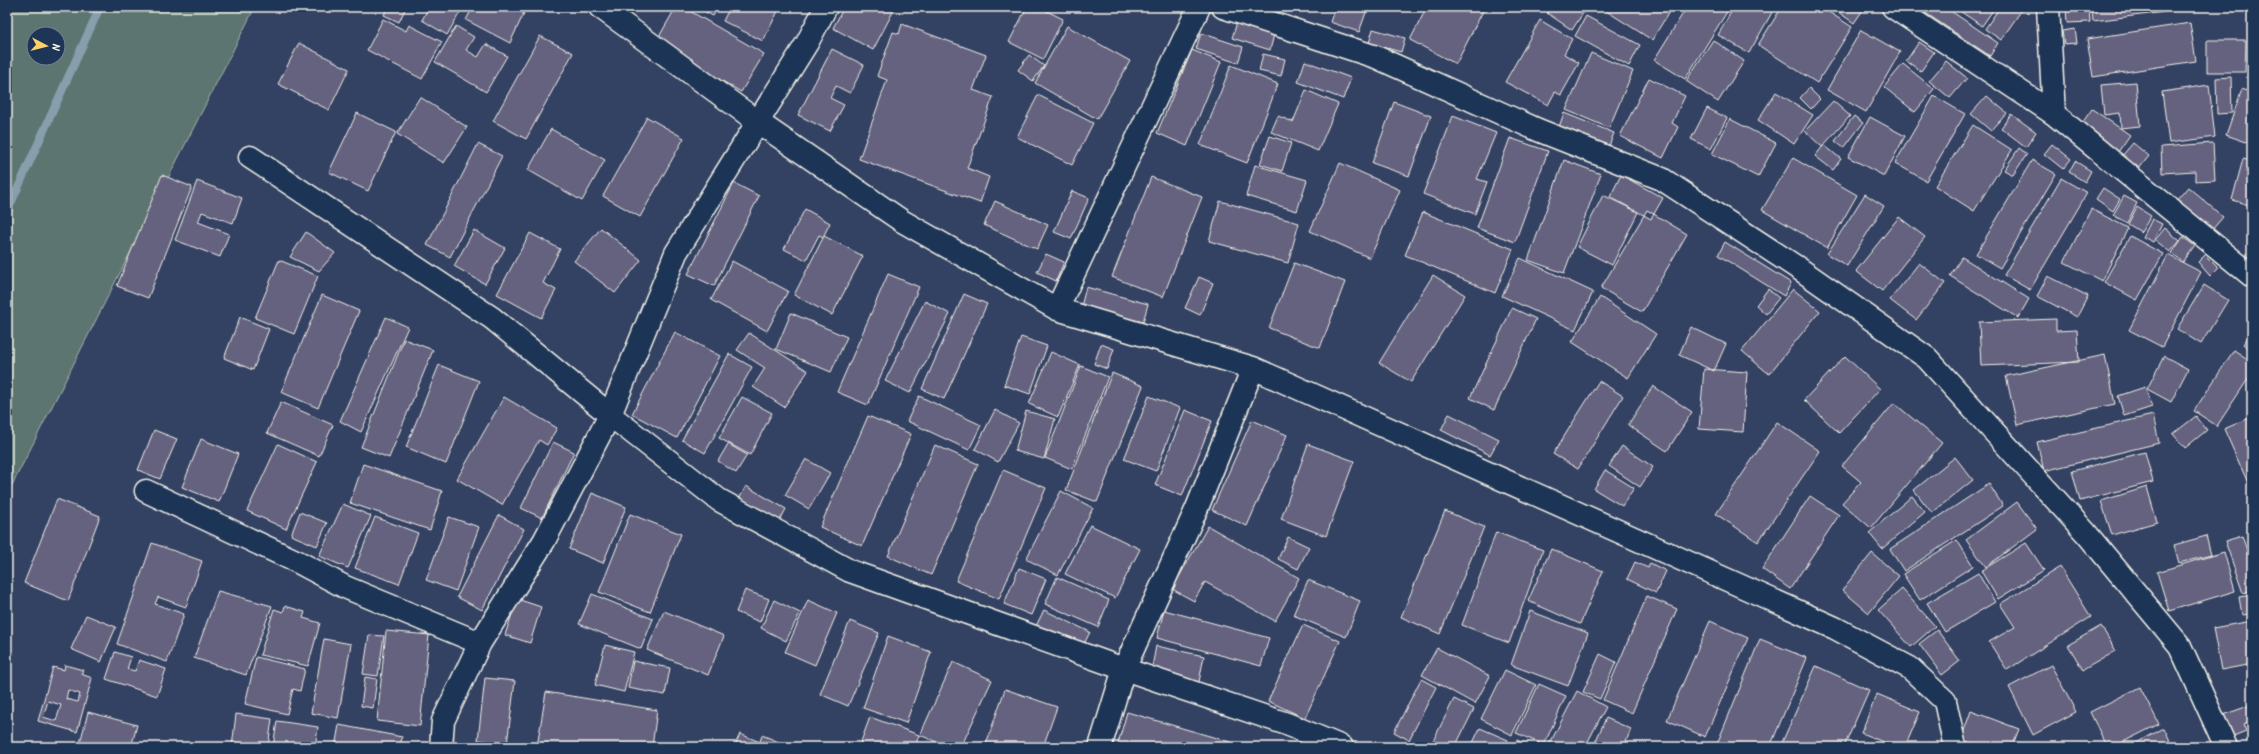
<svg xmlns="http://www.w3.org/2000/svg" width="2259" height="754" font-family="Kalam,sans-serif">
	<rect width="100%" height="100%" fill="#334263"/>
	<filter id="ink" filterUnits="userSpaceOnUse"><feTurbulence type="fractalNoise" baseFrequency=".025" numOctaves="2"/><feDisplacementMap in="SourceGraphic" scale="8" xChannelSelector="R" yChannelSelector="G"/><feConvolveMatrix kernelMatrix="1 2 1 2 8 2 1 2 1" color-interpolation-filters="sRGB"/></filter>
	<g filter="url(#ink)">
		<path fill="#5b7471" stroke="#a8b2ac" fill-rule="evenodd" d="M7 7H255L7 495ZM34 34H58V58H34Z"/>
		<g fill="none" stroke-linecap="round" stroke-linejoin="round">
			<path stroke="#879fad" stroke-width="8" d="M7 212 100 7"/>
		</g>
		<path fill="#656280" stroke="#f4f1e8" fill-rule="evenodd" d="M387 7H406L399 22 384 15Z
			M429 7H463L447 35 422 20Z
			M473 7H512L524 13 510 43 466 20Z
			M676 7H683L764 54 741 92 656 42Z
			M697 7H718L713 16Z
			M730 7H780L763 41 723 21Z
			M844 7 895 8 873 50 833 28Z
			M1027 7H1039L1063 19 1043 59 1009 42Z
			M1335 7H1368L1359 32 1330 22Z
			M1427 7H1475L1483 11 1456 64 1410 40Z
			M1551 7H1587L1572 30 1547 13Z
			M1600 7H1672L1652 40Z
			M1687 7H1730L1685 79 1654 60Z
			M1734 7H1775L1749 53 1718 35Z
			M1782 7H1821L1852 27 1817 83 1758 45Z
			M1831 7H1865L1854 23Z
			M1927 7H1945L1998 43 1990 56 1924 12Z
			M1954 7H1995L1982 26Z
			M2000 7H2016L2021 11 2001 40 1985 29Z
			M2066 7H2089L2090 22 2067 23Z
			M2092 7H2173V11L2093 21Z
			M1239 16 1276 27 1270 50 1232 38Z
			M1586 16 1640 45 1629 66 1575 36Z
			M383 19 406 31 409 25 442 42 422 79 367 50Z
			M1540 20 1572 39 1564 54 1579 63 1561 95 1555 92 1548 105 1505 82Z
			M2190 23 2196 61 2093 77 2087 39Z
			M902 24 986 55 973 90 993 97 967 168 989 177 980 203 859 159 887 80 877 76 893 32 899 34Z
			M456 26 474 37 466 50 478 57 486 44 507 56 486 92 435 62Z
			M1067 26 1130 61 1097 119 1035 83Z
			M1373 29 1405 38 1401 52 1369 43Z
			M2075 29 2077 43 2064 44 2062 31Z
			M1861 30 1900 52 1866 112 1827 90Z
			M1201 33 1243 47 1238 63 1196 49Z
			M540 36 573 53 526 139 493 121Z
			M1713 40 1744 61 1718 102 1686 81Z
			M2207 40H2246L2245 72H2207Z
			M1919 42 1934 52 1921 71 1906 61Z
			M299 43 349 69 329 110 278 84Z
			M832 49 864 65 850 93 836 86 830 98 844 105 830 131 798 115Z
			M1192 50 1221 62 1187 146 1157 133Z
			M1591 53 1633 71 1609 128 1566 110Z
			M1263 54 1285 59 1281 76 1259 71Z
			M1029 55 1044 66 1033 81 1018 70Z
			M1305 61 1351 78 1343 99 1298 82Z
			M1946 61 1967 78 1950 98 1929 81Z
			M2252 61V90H2248Z
			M1903 64 1934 89 1915 112 1884 87Z
			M1231 65 1278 84 1247 163 1200 145Z
			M2231 77 2232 113 2217 114 2216 78Z
			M1649 78 1685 96 1672 123 1678 127 1663 158 1620 136Z
			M2136 82 2140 126 2121 128 2120 113 2104 115 2101 85Z
			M2209 85 2215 137 2169 143 2162 92Z
			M1809 88 1820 99 1811 109 1800 98Z
			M2242 89 2252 93V144L2226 135Z
			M1306 90 1338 104 1318 151 1271 132 1278 116 1293 122Z
			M1776 92 1813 115 1794 144 1758 120Z
			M1038 95 1093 123 1072 165 1017 137Z
			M1934 96 1965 114 1926 181 1895 163Z
			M1987 96 2007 113 1991 131 1971 114Z
			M420 97 467 127 444 163 397 134Z
			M1833 101 1850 116 1822 147 1805 131Z
			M1394 102 1431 116 1409 176 1372 163Z
			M1707 108 1727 118 1711 149 1691 139Z
			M2092 109 2130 135 2118 152 2080 126Z
			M357 113 396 132 368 191 329 172Z
			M1564 113 1614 133 1609 146 1559 127Z
			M2011 114 2036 132 2026 147 2001 128Z
			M1453 116 1496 133 1477 179 1487 182 1475 214 1423 194Z
			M1854 116 1863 123 1844 148 1835 141Z
			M647 117 684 138 640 217 603 196Z
			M1870 117 1905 136 1884 176 1848 157Z
			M1730 119 1776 143 1758 177 1712 154Z
			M1973 125 2012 150 1974 211 1935 186Z
			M551 129 605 160 582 201 528 170Z
			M1270 136 1291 143 1282 171 1260 164Z
			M1510 138 1548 151 1515 242 1477 228Z
			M2133 143 2149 156 2138 170 2122 156Z
			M2213 143 2215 180 2195 181V171L2162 173 2161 147Z
			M478 144 502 156 450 257 427 245Z
			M2052 144 2071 159 2063 169 2044 154Z
			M1824 145 1841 159 1833 170 1815 156Z
			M2019 148 2027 154 2013 175 2004 170Z
			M1793 158 1857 195 1827 248 1762 210Z
			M2243 159 2252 161V206L2232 200Z
			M1564 160 1601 174 1564 273 1528 260Z
			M2032 160 2056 174 2000 268 1976 254Z
			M2075 161 2091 171 2085 182 2069 172Z
			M1340 163 1400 190 1370 258 1310 231Z
			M1255 165 1307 180 1297 211 1246 196Z
			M162 175 192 187 148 298 117 286Z
			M1621 175 1663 198 1651 219 1610 197Z
			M1151 177 1202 197 1163 297 1112 277Z
			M2061 178 2087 193 2030 290 2004 275Z
			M197 181 242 198 233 223 202 212 198 222 229 234 220 257 175 240Z
			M734 183 759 196 714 286 688 274Z
			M2188 187 2223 217 2211 231 2176 201Z
			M2103 188 2120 199 2113 211 2096 199Z
			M1072 191 1089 198 1071 239 1054 232Z
			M1865 194 1884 206 1847 266 1827 254Z
			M1603 195 1638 212 1612 265 1577 247Z
			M2124 196 2137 203 2127 223 2113 215Z
			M995 201 1048 225 1037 249 984 225Z
			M1220 201 1299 223 1288 263 1209 241Z
			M2137 207 2151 216 2141 232 2128 224Z
			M805 209 830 223 823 237 819 235 806 260 784 249Z
			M2091 209 2128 228 2102 281 2064 262Z
			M1647 210 1687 234 1642 312 1601 288Z
			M1423 212 1513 249 1495 293 1405 255Z
			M1899 217 1925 237 1882 291 1856 271Z
			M2152 219 2162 224 2153 242 2143 237Z
			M601 228 641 260 615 293 574 261Z
			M2165 228 2180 241 2170 252 2155 240Z
			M474 230 505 248 485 284 454 266Z
			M306 232 335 253 319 271 290 257Z
			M530 233 560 249 543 283 556 290 541 318 497 294Z
			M824 236 863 256 832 315 794 295Z
			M2130 236 2163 254 2137 300 2104 282Z
			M2183 237 2195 246 2183 262 2172 253Z
			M1725 242 1791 283 1784 296 1718 255Z
			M1046 254 1064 262 1056 281 1037 272Z
			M2168 255 2201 272 2162 347 2129 330Z
			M2205 255 2218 268 2210 276 2198 262Z
			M1962 257 2029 299 2018 318 1950 276Z
			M1520 258 1593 292 1575 330 1502 296Z
			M279 260 318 276 294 334 255 318Z
			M732 261 788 291 767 331 711 300Z
			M1294 263 1345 282 1320 348 1269 328Z
			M1919 263 1945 283 1916 320 1890 300Z
			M888 274 919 287 868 405 837 392Z
			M1433 275 1465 295 1411 382 1379 363Z
			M2048 276 2088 296 2077 317 2037 296Z
			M1199 277 1213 283 1200 315 1185 308Z
			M2204 285 2228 300 2201 344 2177 329Z
			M1086 287 1148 304 1143 322 1081 307Z
			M1768 289 1779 298 1766 314 1756 305Z
			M1793 289 1820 311 1769 374 1742 351Z
			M964 294 987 304 944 399 922 389Z
			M322 295 359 311 318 408 281 392Z
			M1600 297 1656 334 1628 378 1572 342Z
			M925 301 950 314 910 393 885 381Z
			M1512 308 1536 319 1494 410 1470 398Z
			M791 313 847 337 831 372 776 349Z
			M240 317 269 329 253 370 224 358Z
			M386 317 408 327 361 432 340 421Z
			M2056 319V331L2077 330 2079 362 1981 366 1979 322Z
			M1691 327 1726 344 1714 371 1679 355Z
			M675 332 720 356 677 438 632 414Z
			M2252 332V351L2243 344Z
			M749 333 808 371 784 407 753 387 765 368 737 350Z
			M1021 337 1047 346 1030 394 1004 385Z
			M404 339 433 350 389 458 361 447Z
			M1101 344 1114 349 1107 369 1094 364Z
			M2234 350 2252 362V373L2217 426 2194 411Z
			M1051 352 1080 365 1058 417 1029 404Z
			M729 354 752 367 705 453 682 440Z
			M2105 355 2115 404 2017 425 2006 376Z
			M1845 356 1880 389 1839 433 1804 400Z
			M2164 356 2188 369 2171 402 2147 389Z
			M439 365 479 381 446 464 406 447Z
			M1081 366 1108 377 1072 469 1045 458Z
			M1704 369 1747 372 1743 432 1699 429Z
			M1112 373 1143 386 1097 502 1066 490Z
			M1599 381 1623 396 1578 469 1553 454Z
			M1653 386 1692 412 1667 451 1628 425Z
			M2145 387 2152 407 2124 416 2118 396Z
			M919 396 981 425 969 450 907 421Z
			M1149 396 1180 408 1156 471 1124 459Z
			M504 397 557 428 547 445 539 440 502 505 457 479Z
			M742 397 772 413 750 455 719 438Z
			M281 402 333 425 319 456 267 433Z
			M1894 403 1942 443 1871 528 1842 503 1861 482 1842 466Z
			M995 410 1019 423 998 462 975 449Z
			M1185 410 1212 421 1182 496 1155 485Z
			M1026 411 1055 419 1044 459 1015 451Z
			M1449 414 1499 439 1490 455 1441 430Z
			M2153 415 2159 443 2044 471 2037 442Z
			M868 416 911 434 862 546 820 527Z
			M2196 416 2207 430 2185 448 2173 434Z
			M2252 417V492L2224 429Z
			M1252 420 1287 435 1247 526 1212 510Z
			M1777 422 1820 451 1758 542 1716 514Z
			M154 430 177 439 160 479 138 470Z
			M201 439 238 454 219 502 182 487Z
			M553 442 574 452 542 518 521 508Z
			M278 444 317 462 286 529 247 511Z
			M728 444 747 455 736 473 718 461Z
			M1308 444 1354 461 1326 536 1281 519Z
			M935 445 978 464 931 575 888 556Z
			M1622 446 1653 467 1640 487 1609 466Z
			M2145 452 2153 482 2080 501 2072 471Z
			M1955 457 1973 480 1932 513 1914 490Z
			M806 459 830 473 809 509 785 495Z
			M363 464 442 491 430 530 350 503Z
			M1003 470 1046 488 999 599 956 581Z
			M1605 470 1634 488 1622 506 1594 489Z
			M1989 484 2003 506 1904 571 1890 549Z
			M746 486 786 509 778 524 738 501Z
			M2147 487 2157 522 2112 535 2101 501Z
			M1061 491 1093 508 1058 575 1026 559Z
			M592 493 626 507 603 563 569 549Z
			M1810 496 1839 515 1790 589 1762 569Z
			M1912 496 1925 512 1882 549 1869 533Z
			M57 499 100 516 68 601 24 583Z
			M2017 502 2037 529 1986 567 1966 540Z
			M343 504 371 516 348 568 319 556Z
			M1445 511 1484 527 1440 634 1401 617Z
			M300 512 327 523 317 546 291 535Z
			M630 514 681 534 650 612 599 592Z
			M499 515 524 529 482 610 457 597Z
			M375 517 418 533 399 584 355 568Z
			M449 517 479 527 456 591 426 580Z
			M1090 525 1140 549 1115 598 1065 574Z
			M1208 526 1299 578 1275 621 1205 582 1194 601 1172 589Z
			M1496 532 1543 550 1509 643 1462 625Z
			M2206 536 2211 555 2179 563 2174 545Z
			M2242 536 2252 565V590L2243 593 2225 541Z
			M1288 537 1309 547 1298 569 1278 559Z
			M1957 540 1973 566 1920 600 1903 574Z
			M152 543 202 561 186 607 158 597 155 604 184 614 167 662 117 644Z
			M2026 543 2044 570 1998 599 1981 571Z
			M1551 549 1603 571 1580 624 1528 601Z
			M2224 552 2235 591 2169 611 2157 572Z
			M1872 553 1899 576 1869 613 1842 590Z
			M1635 562 1648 568 1650 563 1666 571 1656 593 1627 579Z
			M2060 567 2091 617 2007 670 1989 642 2015 627 2000 604Z
			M1019 568 1046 579 1031 615 1004 604Z
			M1978 573 1995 602 1945 632 1927 603Z
			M1057 577 1109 600 1098 627 1045 604Z
			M1308 580 1360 601 1346 637 1293 615Z
			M1902 589 1935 626 1911 647 1878 610Z
			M745 590 769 599 760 622 736 612Z
			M218 591 272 606 246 675 194 658Z
			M592 594 653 619 641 649 579 624Z
			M2252 595V614L2242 615 2239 597Z
			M1647 596 1677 609 1632 713 1603 700Z
			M517 599 541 607 530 643 505 635Z
			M774 600 800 613 786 641 761 628Z
			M808 600 837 613 815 665 785 652Z
			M285 606 305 612 303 618 320 623 308 666 260 655 274 609 283 612Z
			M1044 610 1090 632 1081 650 1035 628Z
			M1164 610 1269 638 1261 666 1157 638Z
			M664 611 724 636 708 675 647 650Z
			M1530 611 1588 633 1568 686 1511 665Z
			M86 615 116 627 101 662 71 649Z
			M850 621 879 633 848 706 820 694Z
			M1710 621 1748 638 1705 737 1667 720Z
			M2252 621V664L2221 670 2213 628Z
			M1303 625 1340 641 1305 718 1268 701Z
			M2101 626 2116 651 2083 670 2068 645Z
			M1937 630 1960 661 1942 675 1919 644Z
			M386 631 429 635 420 726 377 721Z
			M369 635 384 636 378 676 363 674Z
			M888 636 931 652 906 723 863 708Z
			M324 639 351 644 338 718 311 713Z
			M1760 639 1807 658 1770 747H1723L1717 744Z
			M605 645 634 652 624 692 595 685Z
			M1156 646 1204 656 1198 687 1150 678Z
			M1437 648 1490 676 1475 704 1422 675Z
			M115 652 131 657 127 669 135 671 139 660 166 669 157 696 106 679Z
			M1600 654 1616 662 1600 699 1583 692Z
			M256 657 305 669 300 691 293 689 287 714 245 704Z
			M633 661 670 668 665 695 628 688Z
			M953 662 992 680 961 747H948L920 735Z
			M65 665 83 670 81 674 92 678 77 732 38 721 53 667 64 670ZM68 690 80 694 78 702 66 699ZM48 701 61 705 56 721 43 717Z
			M2051 665 2076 712 2033 735 2009 687Z
			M1816 666 1869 690 1844 747H1780Z
			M1505 670 1536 685 1512 735 1481 719Z
			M365 677 377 679 373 708 361 706Z
			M485 678 515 681 507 744 478 740Z
			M1421 679 1436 687 1409 740 1394 732Z
			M1539 684 1566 696 1544 745 1516 733Z
			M2140 687 2159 724 2113 747H2107L2090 712Z
			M1005 689 1057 707 1043 747H985Z
			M1577 691 1606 707 1585 747H1553L1549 745Z
			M546 692 657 710 652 747H537Z
			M1877 694 1920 712 1905 747H1896L1861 733Z
			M1454 699 1474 709 1455 747H1430Z
			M2251 705 2252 720 2243 724 2246 731 2226 739 2218 717Z
			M1971 711 2019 729 2012 747H1982L1961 739Z
			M88 712 137 725 132 744 140 747H79Z
			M1127 712 1230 742 1228 747H1117Z
			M236 714 272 719 268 747H232Z
			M870 717 919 735 915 747H859Z
			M1606 718 1631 729 1624 747H1593Z
			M277 721 318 727 315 747H273Z
			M339 725 402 737 400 747H335Z
			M1480 728 1508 740 1505 747H1471Z
			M2164 728 2173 747H2129Z
			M740 734 760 742 762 735 791 747H734Z
			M1517 740 1531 747H1514Z
			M7 744 20 746V747H7Z"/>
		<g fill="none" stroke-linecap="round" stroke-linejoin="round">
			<g stroke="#f4f1e8" stroke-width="25">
				<path id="minor" d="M600 7 758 122 902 221 1057 309 1253 368 1835 628 1910 668 1945 701 1955 747
					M1223 7 1376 57 1538 130 1662 179 1801 270 1927 358 2086 533 2180 646 2226 747
					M1893 7 2054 114 2252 276
					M2048 7 2054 114
					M250 157 492 318 610 415 719 500 850 571 1124 669 1287 724 1342 747
					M1057 309 1199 7
					M146 491 300 563 345 587 480 643
					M441 747 443 721 480 643 544 541 610 415 676 253 807 43 826 7
					M1100 747 1124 669 1197 508 1253 368"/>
			</g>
			<use href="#minor" stroke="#1d3557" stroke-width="22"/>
		</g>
	</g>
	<rect width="2259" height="754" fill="none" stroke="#1d3557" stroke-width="24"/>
	<rect x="12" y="12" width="2235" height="730" fill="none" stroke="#f4f1e8" stroke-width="1.5" filter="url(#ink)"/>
	<g transform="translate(46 46) rotate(97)"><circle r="19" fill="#1d3557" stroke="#738091"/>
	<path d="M0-3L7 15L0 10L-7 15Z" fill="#ffd166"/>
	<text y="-6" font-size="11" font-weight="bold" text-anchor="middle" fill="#f4f1e8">N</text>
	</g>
</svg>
